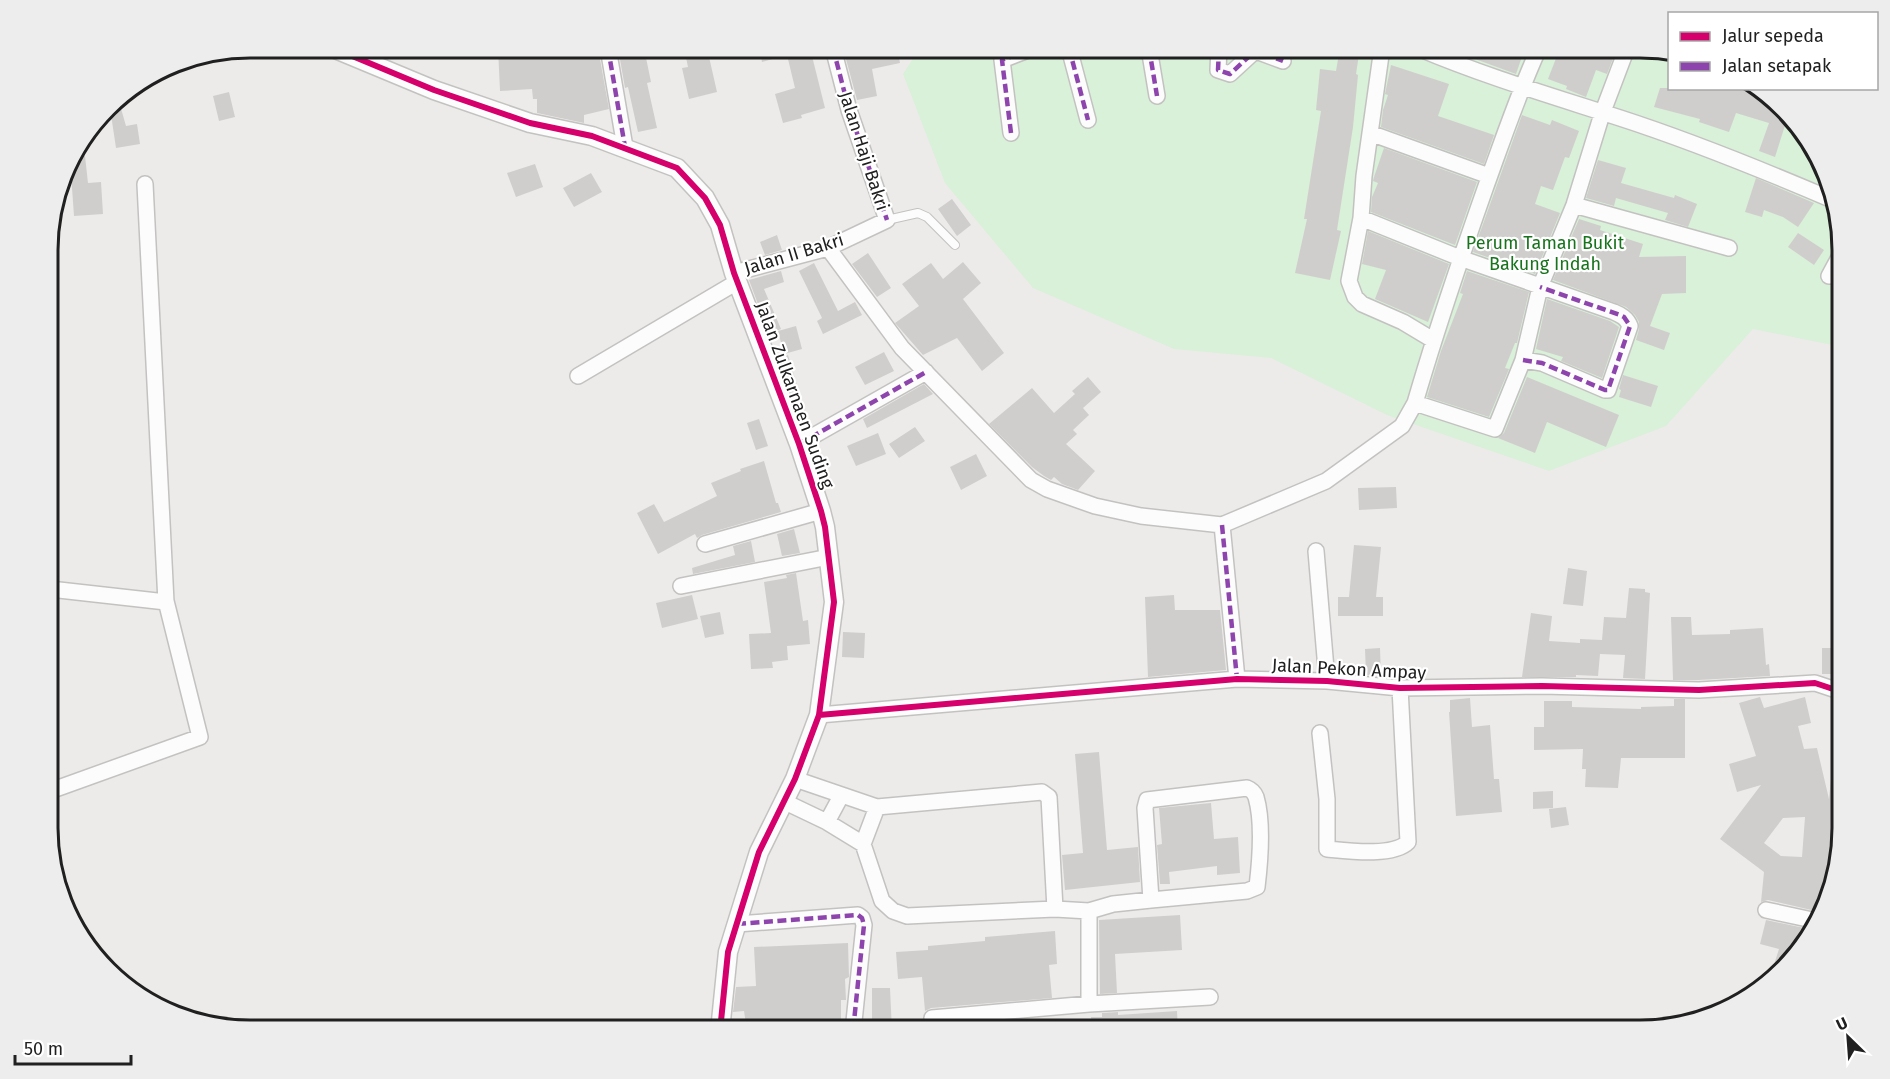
<svg xmlns="http://www.w3.org/2000/svg" width="1890" height="1079" font-family="'Fira Sans',sans-serif">
	<rect width="100%" height="100%" fill="#edebe9"/>
	<path fill="#d9f0d9" d="M920 48H1639L1669 56 1670 88 1755 89 1808 138 1842 237V347L1753 329 1666 426 1549 471 1387 415 1271 358 1174 349 1033 288 945 183 903 74Z"/>
	<path fill="#d0cecc" fill-rule="evenodd" d="M498 48H598L609 109 584 115V123L537 113V99H533L532 89 500 91Z
		M618 48H644L651 82 647 83 657 128 638 132 628 87 625 88Z
		M684 48H707L717 92 689 99 682 68 688 67Z
		M759 48H810L825 108 801 115 802 118 783 123 775 94 795 88 787 55 762 62Z
		M843 48H897L900 63 872 69 877 96 857 100Z
		M1340 48H1360L1356 74 1358 75 1353 127 1337 230 1341 231 1330 280 1295 273 1307 219H1304L1321 111 1316 110 1320 69 1336 71Z
		M1445 48H1525L1516 74Z
		M1560 48H1617L1607 74 1596 70 1586 97 1566 89 1567 86 1548 79Z
		M1391 65 1449 84 1438 116 1494 135 1484 164 1381 127 1383 110 1388 95 1385 94Z
		M1660 88H1755L1787 119 1775 157 1759 151 1769 123 1736 113 1729 132 1699 122 1700 119 1654 107Z
		M229 92 235 117 219 121 213 96Z
		M118 98 126 126 137 124 140 144 116 148 110 108Z
		M1522 115 1550 125 1552 120 1579 131 1569 158 1565 157 1553 190 1541 186 1535 204 1560 213 1535 274 1473 252Z
		M1384 148 1477 182 1455 245 1371 212 1372 197 1378 183 1373 181 1374 177Z
		M85 156 88 183 101 182 103 214 74 216 71 174H65L71 158Z
		M1598 160 1626 168 1621 183 1674 198 1675 195 1697 204 1688 227 1665 220 1668 213 1616 198 1614 206 1586 198Z
		M535 164 543 187 516 197 507 173Z
		M591 173 602 192 574 207 563 188Z
		M1756 178 1814 203 1798 227 1783 217 1764 210 1762 217 1745 212Z
		M952 199 971 225 957 236 938 209Z
		M1579 219 1601 226 1600 230 1643 244 1639 257 1686 256V293L1662 294 1650 326 1670 333 1664 350 1636 340 1639 329V322L1635 315 1626 307 1553 280Z
		M1368 231 1449 264 1428 322 1375 299 1386 270 1362 264Z
		M1798 233 1824 250 1814 265 1788 247Z
		M777 235 782 250 765 255 760 242Z
		M868 253 891 288 877 297 852 264Z
		M963 262 981 283 963 299 1004 353 982 371 957 338 923 355 895 323 919 306 902 284 931 263 943 279Z
		M814 263 838 311 855 302 862 315 823 334 817 321 822 318 799 271Z
		M781 271 784 282 764 289 781 329 769 334 749 280Z
		M1467 271 1529 292 1517 343H1515L1505 368 1509 369 1489 417 1427 397 1441 351 1463 294 1460 293Z
		M1547 299 1610 321 1619 327 1602 378 1561 361 1563 357 1536 349Z
		M796 326 802 349 784 354 778 331Z
		M884 352 894 371 865 385 855 367Z
		M788 355 805 412 800 414 778 358Z
		M1623 375 1658 386 1651 407 1619 397 1621 390 1619 389Z
		M1088 377 1101 392 1083 408 1089 415 1073 430 1077 434 1066 444 1095 471 1078 490 1062 484 1054 477 1051 480 1044 476 1032 467 989 424 1032 388 1054 413 1075 394 1072 391Z
		M1527 377 1619 415 1606 447 1547 422 1535 453 1498 438 1504 433Z
		M924 384 933 394 867 428 863 419Z
		M759 419 768 446 756 450 747 423Z
		M915 427 925 441 899 458 889 444Z
		M878 433 886 454 856 466 847 446Z
		M976 454 987 476 961 490 950 467Z
		M764 461 776 503H778L781 512 702 535 697 538 695 534 658 554 637 513 654 504 664 522 717 496 711 483 741 471 740 469Z
		M1396 487 1397 508 1359 510 1358 488Z
		M794 529 800 553 782 556 777 534Z
		M751 541 755 562 693 574 692 568 735 555 733 546Z
		M1354 545 1381 547 1376 597H1383V616H1338V597H1349Z
		M1568 568 1587 571 1583 606 1563 604Z
		M796 573 803 621 808 620 810 644 787 646 788 660 772 662 773 668 751 669 749 634 771 633 764 582 787 578 786 575Z
		M1629 588 1645 589V592L1650 593 1645 679 1623 678 1625 655 1600 654 1598 676 1576 675V677H1522L1531 613 1552 616 1549 641 1580 643V639L1602 640 1604 617 1626 618Z
		M692 595 698 619 662 628 656 603Z
		M1174 595 1175 610H1220L1226 670 1148 677 1145 597Z
		M720 612 724 634 705 638 700 616Z
		M1671 617H1691L1692 635 1730 634V630L1763 628 1766 665 1769 664 1770 676 1699 680H1673Z
		M843 632 865 633 864 658 842 657Z
		M1380 648 1381 676 1366 675 1365 649Z
		M1822 648H1841V674H1822Z
		M1760 697 1764 708 1805 697 1811 723 1798 726 1804 749 1817 748 1829 799 1833 758 1842 759V841L1820 912 1768 900 1761 902 1764 872 1720 839 1761 785 1737 792 1729 764 1756 756 1739 703ZM1805 817 1802 857 1781 856 1764 843 1783 818Z
		M1470 698 1472 727 1490 725 1494 779H1499L1502 812 1456 816 1449 712H1450V700Z
		M1674 699H1685V758H1621L1618 788 1585 787 1586 769H1582L1583 749 1534 750V727H1544V701H1572V707L1641 709V707L1674 706Z
		M1099 752 1107 850 1138 847 1140 882 1065 890 1062 855 1083 853 1075 754Z
		M1553 791V808L1533 809V792Z
		M1211 803 1214 839 1238 837 1240 873 1217 875V866L1169 872 1170 884H1160L1157 845 1162 844 1159 808Z
		M1566 807 1569 825 1551 828 1549 809Z
		M1180 915 1182 950 1115 954 1117 993 1100 994 1099 920Z
		M1766 920 1814 930 1771 974 1779 949 1760 944Z
		M1055 931 1057 964 1049 965 1052 998 931 1008 925 1011 922 977 898 979 896 952 928 950V946L985 941V937Z
		M848 943 849 977 845 979 846 1000H841V1026L829 1027V1031H747L744 1011 733 1012 736 987 756 986 754 947Z
		M872 988H890L892 1031H865L866 1019H872Z
		M1177 1011 1178 1031H1092L1091 1017H1102V1013L1118 1012V1015Z"/>
	<g fill="none" stroke-linecap="round" stroke-linejoin="round">
		<g stroke="#c3c2c1" stroke-width="10">
			<path id="service" d="M887 220 918 213 927 217 955 245"/>
		</g>
		<g stroke="#c3c2c1" stroke-width="18">
			<path id="minor" d="M608 48 625 147
				M1069 48 1088 120
				M1149 48 1157 96
				M1219 48 1218 70 1230 74 1255 51
				M1248 48 1283 61
				M1382 48 1364 176 1361 218 1349 281 1355 297 1362 304 1403 322 1433 340
				M1418 48C1484 76 1552 96 1620 118 1691 141 1760 169 1828 198
				M1539 48C1518 94 1502 142 1485 189 1460 260 1436 331 1415 403L1495 429 1523 360 1540 287 1574 205 1602 114 1627 48
				M1011 133 1002 60 1033 48
				M1370 133 1489 176
				M1574 205 1729 248
				M1361 218 1460 258 1614 312C1621 315 1627 318 1630 326L1608 390H1605L1542 363 1523 360
				M828 248 902 348 1031 480 1047 489 1095 506 1141 516 1222 525 1326 481 1402 426 1415 403
				M734 273 828 248 887 220 849 110 833 48
				M1829 276 1842 252
				M578 376 737 282
				M799 444 926 372
				M1222 525 1237 679
				M705 544 821 511
				M1316 551 1327 681
				M681 586 829 557
				M50 589 166 602 145 184
				M819 715 1237 679 1327 681 1400 688 1542 686 1699 690 1815 683 1842 692
				M1320 733 1327 799V849C1348 851 1393 857 1408 842L1400 688
				M795 779 877 807 1042 792 1049 797 1055 909
				M1247 788C1252 790 1254 792 1256 797 1263 821 1260 862 1257 887L1247 891 1151 900 1145 808 1147 800Z
				M50 791 200 737 166 601
				M783 801 827 822 863 844 882 901 893 911 907 916 1055 909 1089 911 1113 904 1151 900
				M827 822 841 796
				M863 844 877 807
				M1766 910 1817 921
				M1089 911V1004
				M737 924 858 915 862 918 864 925 853 1031
				M932 1018 1089 1004 1210 997"/>
		</g>
		<g stroke="#c3c2c1" stroke-width="21">
			<path id="tertiary" d="M333 48 434 90 530 123 592 136 677 168 705 198 720 225 734 273 799 444 821 511 825 527 834 602 819 715 795 779 759 852 728 952 720 1031"/>
		</g>
		<use href="#service" stroke="#fcfcfc" stroke-width="8"/>
		<use href="#minor" stroke="#fcfcfc" stroke-width="15"/>
		<use href="#tertiary" stroke="#fcfcfc" stroke-width="18"/>
		<path stroke="#8e44ad" stroke-width="4.5" stroke-dasharray="9 4.5" stroke-linecap="butt" d="M608 48 625 147
			M833 48 849 110 887 220
			M1069 48 1088 120
			M1149 48 1157 96
			M1219 48 1218 70 1230 74 1255 51
			M1251 49 1283 61
			M1011 133 1002 60 1033 48
			M1523 360 1542 363 1605 390H1608L1630 326 1624 317 1620 315 1540 287
			M799 444 926 372
			M1222 525 1237 679
			M737 924 858 915 862 918 864 925 853 1031"/>
		<g stroke="#fff" stroke-width="10">
			<path id="cycleway" d="M333 48 434 90 530 123 592 136 677 168 705 198 720 225 734 273 799 444 821 511 825 527 834 602 819 715 795 779 759 852 728 952 720 1031
				M819 715 1237 679 1327 681 1400 688 1542 686 1699 690 1815 683 1842 692"/>
		</g>
		<use href="#cycleway" stroke="#d6006c" stroke-width="6"/>
	</g>
	<g text-anchor="middle" dominant-baseline="central" stroke-width="4.5" stroke-linejoin="round" paint-order="stroke">
		<g font-size="18" fill="#202020" stroke="#fff">
			<text transform="translate(864 151) rotate(72)">Jalan Haji Bakri</text>
			<text transform="translate(794 254) rotate(-17)">Jalan II Bakri</text>
			<text transform="translate(795 395) rotate(70)">Jalan Zulkarnaen Suding</text>
			<text transform="translate(1349 669) rotate(3)">Jalan Pekon Ampay</text>
		</g>
		<g font-size="18" fill="#18731d" stroke="#fff">
			<text x="1545" y="243">Perum Taman Bukit<tspan x="1545" dy="21">Bakung Indah</tspan></text>
		</g>
	</g>
	<path d="M0 0H1890V1079H0ZM250 58H1640A192 192 0 0 1 1832 250V828A192 192 0 0 1 1640 1020H250A192 192 0 0 1 58 828V250A192 192 0 0 1 250 58Z" fill="#ededed" fill-rule="evenodd"/>
	<path fill="none" stroke="#202020" stroke-width="3" d="M250 58H1640A192 192 0 0 1 1832 250V828A192 192 0 0 1 1640 1020H250A192 192 0 0 1 58 828V250A192 192 0 0 1 250 58Z"/>
	<rect x="1668" y="12" width="210" height="78" fill="#ffffff" stroke="#a6a6a6" stroke-width="1.5"/>
	<rect x="1680" y="32" width="30" height="9" fill="#d6006c" stroke="#a6a6a6" stroke-width="1.5"/>
	<text x="1722" y="42" font-size="18" fill="#202020">Jalur sepeda</text>
	<rect x="1680" y="62" width="30" height="9" fill="#8e44ad" stroke="#a6a6a6" stroke-width="1.5"/>
	<text x="1722" y="72" font-size="18" fill="#202020">Jalan setapak</text>
	<g transform="translate(1848 1037) rotate(335)" stroke="#ffffff" stroke-width="4.5" paint-order="stroke">
	<path d="M0-4.5L10 22L0 15L-10 22Z" fill="#202020"/>
	<text y="-9" font-size="16" font-weight="bold" text-anchor="middle" fill="#202020">U</text>
	</g>
	<path d="M15 1055v9h116v-9" fill="none" stroke="#202020" stroke-width="3"/>
	<text x="24" y="1055" font-size="18" fill="#202020" stroke="#ffffff" stroke-width="4.5" paint-order="stroke">50 m</text>
</svg>
